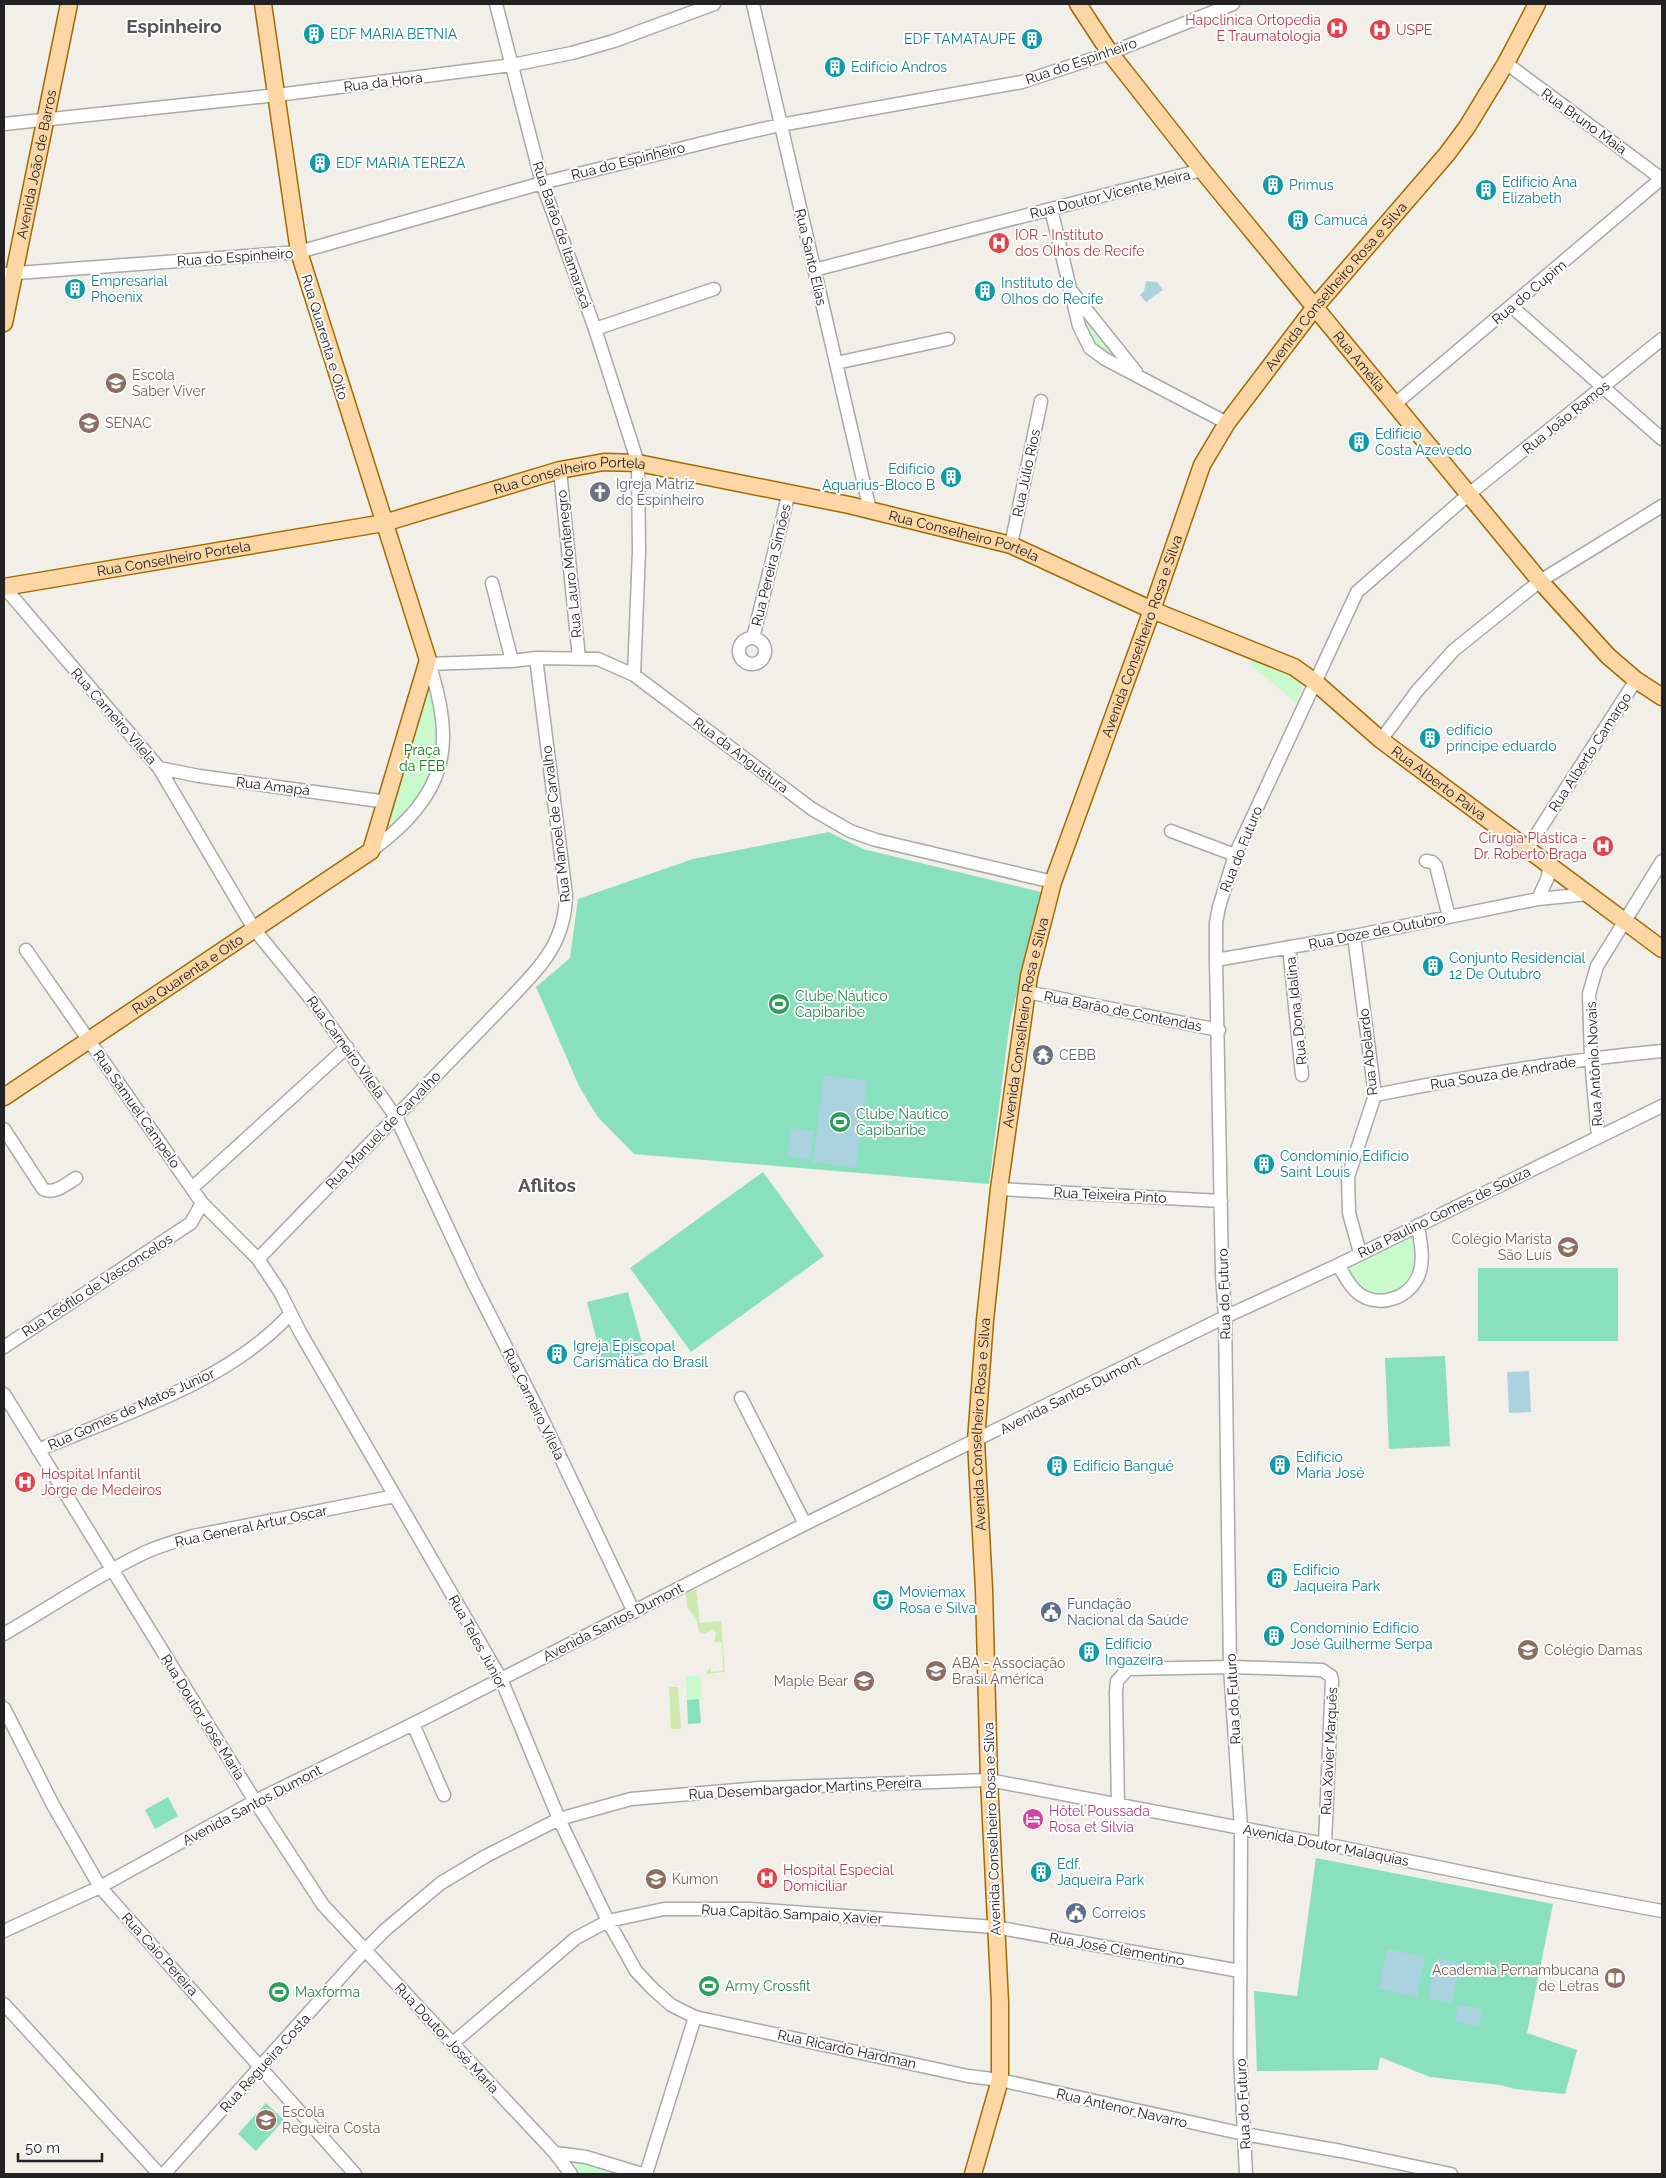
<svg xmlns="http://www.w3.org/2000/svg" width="1666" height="2178" font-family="Raleway,sans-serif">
	<rect width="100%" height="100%" fill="#f2efe9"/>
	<path fill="#cdebb0" d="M696 1589 700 1623 721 1621 725 1672 705 1674 711 1667V1672L723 1671 722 1642H714L716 1633 712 1629 704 1634 699 1632 696 1618 687 1607 686 1593Z
		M669 1687H678L681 1729H671Z"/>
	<path fill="#c8facc" d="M1072 293 1136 371 1106 357 1083 327Z
		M1253 656 1274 664 1301 680 1302 687 1296 703 1251 665Z
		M426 679 436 698 439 755 421 797 392 824 390 823V812Z
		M1412 1236C1433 1264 1388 1331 1347 1271L1349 1265Z
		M700 1675 702 1699 687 1700 686 1676Z
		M583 2161 613 2171 614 2174H580L576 2169V2166Z"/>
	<path fill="#88e0be" d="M829 832 863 849 1041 892 1010 1021 989 1184 634 1154 597 1116 579 1086 536 987 570 958 578 899 693 859Z
		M763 1172 824 1256 691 1352 630 1268Z
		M1478 1268H1618V1341H1478Z
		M628 1292 645 1354 603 1365 587 1302Z
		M1445 1356 1450 1446 1389 1449 1385 1358Z
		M699 1699 701 1723 688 1724 687 1700Z
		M168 1797 178 1816 155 1829 145 1810Z
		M1316 1858 1553 1904 1527 2033 1577 2050 1565 2094 1515 2089 1500 2085 1430 2077 1380 2057 1378 2070 1257 2071 1254 1991 1297 1996Z
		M266 2103 284 2120 256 2151 238 2134Z"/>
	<path fill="#aad3df" d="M1146 281 1157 282 1163 290 1146 302 1140 295 1144 291Z
		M824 1075 867 1081 856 1168 813 1162Z
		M791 1128 814 1131 810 1160 787 1157Z
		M1529 1371 1531 1412 1509 1413 1507 1372Z
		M1387 1949 1425 1957 1417 1997 1379 1989Z
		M1437 1958 1461 1964 1451 2003 1428 1998Z
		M1458 2005 1482 2009 1479 2026 1455 2021Z"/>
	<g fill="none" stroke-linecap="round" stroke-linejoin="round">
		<g stroke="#a9a9a9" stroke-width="15">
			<path id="minor" d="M496 4 542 183 595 329 638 463 639 551 634 675
				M753 4 870 510
				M1506 63 1662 179
				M4 124 277 95 512 65 572 53 614 41 714 4
				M1051 209 1079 326 1090 348 1105 359 1227 423
				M814 270 1202 170
				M4 274 299 252 542 183 719 139 780 125 1022 82 1110 53 1233 4
				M1072 292 1136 372
				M1512 307 1662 439
				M595 329 714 289
				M836 363 948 339
				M1395 404 1662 178
				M560 470 579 658
				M1011 545 1041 401
				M492 583 512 661
				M4 587 159 768 254 929 315 1004 396 1117 473 1282 537 1408 634 1612
				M739 651a13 13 0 1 1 26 0a13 13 0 1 1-26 0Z
				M753 638 789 492
				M429 664 512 661 536 658 598 659 634 675 812 809 850 831 876 840 1053 882
				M1381 740 1417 691 1454 650 1540 581 1662 506
				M159 768 199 776 387 802
				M1171 831 1235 855
				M1527 849 1636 680
				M371 851C447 794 457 748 428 660
				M1426 861 1432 862 1436 866 1449 917
				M1538 899 1548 877 1549 864
				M1354 936 1375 1095 1348 1177 1349 1213 1360 1253
				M1289 947 1302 1075
				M26 950 202 1203 258 1259 280 1292 300 1332 501 1679 559 1819 608 1921 636 1971 653 1989 671 2005 695 2017 968 2076 1000 2080 1244 2134 1341 2151 1451 2174
				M1216 960 1354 936 1538 899 1588 894
				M1027 992 1219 1030
				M1375 1095C1470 1076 1565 1060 1662 1051
				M4 1129 43 1189C54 1195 66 1184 76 1178
				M1598 1137 1591 1059 1589 994 1597 966 1662 861
				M192 1188 347 1047
				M999 1189 1221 1201
				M258 1259 508 1001C540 967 565 944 566 895L536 658
				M1338 1265C1344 1274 1349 1286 1358 1293 1380 1310 1413 1297 1420 1271 1424 1256 1420 1240 1418 1225
				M4 1347 191 1223 202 1203
				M4 1394 255 1801 323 1905 555 2153 571 2174
				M741 1398 805 1524
				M38 1450C121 1415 229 1382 290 1314
				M4 1634C51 1607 97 1575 146 1552 161 1545 177 1541 193 1536L395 1496
				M4 1708 53 1805 100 1887 355 2174
				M413 1724 444 1795
				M1118 1806 1116 1692 1117 1681 1128 1669 1230 1667 1322 1670 1331 1676 1332 1680 1325 1844
				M4 1931 100 1887 255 1801 413 1724 805 1524 1225 1317 1338 1265 1662 1106
				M4 2004 159 2174
				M453 2043 576 1938 608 1921 664 1909H750L995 1927 1240 1971
				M555 2153 586 2157 642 2174
				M164 2174 365 1950 385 1930 441 1883 486 1856 559 1819 631 1799 760 1788 989 1780 1325 1844 1550 1890 1662 1911
				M646 2174 695 2017
				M1246 2174 1240 2056 1241 1828 1230 1667 1225 1317 1222 1273 1216 960V923L1219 907 1235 855 1357 592 1469 494 1662 339"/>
		</g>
		<g stroke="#a06b00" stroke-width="19">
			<g id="major">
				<path id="s1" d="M1078 4 1110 53 1202 170 1540 581 1608 656 1636 680 1662 697"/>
				<path id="s2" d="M4 323 69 4"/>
				<path id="s3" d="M4 587 384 523 560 470 604 462 638 463 849 505 1011 545 1152 610 1294 667 1315 682 1381 740 1662 949"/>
				<path id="s4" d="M4 1097 371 851 428 660 299 252 263 4"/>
				<path id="s5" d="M973 2174 1000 2080V2003L989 1780 984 1589 976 1441 985 1320 999 1189 1029 976 1053 882 1152 610 1202 465 1227 423 1315 307 1447 154 1467 127 1506 63 1537 4"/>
			</g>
		</g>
		<use href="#minor" stroke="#fff" stroke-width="12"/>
		<use href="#major" stroke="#fcd6a4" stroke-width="16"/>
	</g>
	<defs>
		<g id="hospital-disc" transform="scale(1.125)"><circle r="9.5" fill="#e0444e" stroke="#fff"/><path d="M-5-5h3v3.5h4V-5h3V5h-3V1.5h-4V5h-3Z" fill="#fff"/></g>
		<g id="building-disc" transform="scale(1.125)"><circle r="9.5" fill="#0f9aa8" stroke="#fff"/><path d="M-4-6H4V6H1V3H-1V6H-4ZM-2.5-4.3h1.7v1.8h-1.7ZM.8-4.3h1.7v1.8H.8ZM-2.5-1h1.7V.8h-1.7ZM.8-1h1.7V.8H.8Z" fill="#fff"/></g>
		<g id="school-disc" transform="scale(1.125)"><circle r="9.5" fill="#8d6e63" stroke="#fff"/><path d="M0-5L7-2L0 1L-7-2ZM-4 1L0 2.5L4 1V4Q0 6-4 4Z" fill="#fff"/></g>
		<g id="university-disc" transform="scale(1.125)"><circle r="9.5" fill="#8d6e63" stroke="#fff"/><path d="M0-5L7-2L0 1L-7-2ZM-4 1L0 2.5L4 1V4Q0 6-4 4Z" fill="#fff"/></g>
		<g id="church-disc" transform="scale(1.125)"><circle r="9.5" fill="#6b7280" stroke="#fff"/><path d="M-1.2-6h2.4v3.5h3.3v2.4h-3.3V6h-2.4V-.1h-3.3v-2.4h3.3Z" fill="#fff"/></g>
		<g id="stadium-disc" transform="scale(1.125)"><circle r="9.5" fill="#2e9e5b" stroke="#fff"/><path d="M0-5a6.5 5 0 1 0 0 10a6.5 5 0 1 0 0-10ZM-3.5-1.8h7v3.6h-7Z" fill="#fff"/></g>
		<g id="temple-disc" transform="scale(1.125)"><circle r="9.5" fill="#6b7280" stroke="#fff"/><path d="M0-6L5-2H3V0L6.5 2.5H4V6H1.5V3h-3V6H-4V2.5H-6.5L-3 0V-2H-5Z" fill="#fff"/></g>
		<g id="theatre-disc" transform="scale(1.125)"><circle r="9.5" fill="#0f9aa8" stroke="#fff"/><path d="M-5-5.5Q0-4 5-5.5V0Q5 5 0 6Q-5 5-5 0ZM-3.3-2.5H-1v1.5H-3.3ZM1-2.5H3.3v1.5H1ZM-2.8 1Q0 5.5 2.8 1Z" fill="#fff"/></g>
		<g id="civic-disc" transform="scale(1.125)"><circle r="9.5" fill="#5c6f8a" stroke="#fff"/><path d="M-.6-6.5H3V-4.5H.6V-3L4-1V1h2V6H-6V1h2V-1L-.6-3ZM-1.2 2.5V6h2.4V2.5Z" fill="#fff"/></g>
		<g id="hotel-disc" transform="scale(1.125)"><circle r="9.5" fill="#d1479c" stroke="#fff"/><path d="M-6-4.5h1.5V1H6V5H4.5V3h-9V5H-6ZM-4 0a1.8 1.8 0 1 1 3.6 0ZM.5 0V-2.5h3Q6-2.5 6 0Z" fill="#fff"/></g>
		<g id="library-disc" transform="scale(1.125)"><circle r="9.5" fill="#8d6e63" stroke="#fff"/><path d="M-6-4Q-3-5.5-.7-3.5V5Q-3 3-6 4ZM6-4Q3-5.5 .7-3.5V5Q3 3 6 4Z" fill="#fff"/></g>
	</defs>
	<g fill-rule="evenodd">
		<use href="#hospital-disc" x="1337" y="28"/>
		<use href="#hospital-disc" x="1380" y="30"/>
		<use href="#building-disc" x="314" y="34"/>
		<use href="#building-disc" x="1032" y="39"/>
		<use href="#building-disc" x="835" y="67"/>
		<use href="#building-disc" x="320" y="163"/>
		<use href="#building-disc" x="1273" y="185"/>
		<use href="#building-disc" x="1486" y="190"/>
		<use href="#building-disc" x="1298" y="220"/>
		<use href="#hospital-disc" x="999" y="243"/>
		<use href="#building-disc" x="75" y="289"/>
		<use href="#building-disc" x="985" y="291"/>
		<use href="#school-disc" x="116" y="383"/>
		<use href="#university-disc" x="89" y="423"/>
		<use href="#building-disc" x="1359" y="442"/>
		<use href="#building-disc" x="951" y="477"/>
		<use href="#church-disc" x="600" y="492"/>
		<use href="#building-disc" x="1430" y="738"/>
		<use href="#hospital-disc" x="1603" y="846"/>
		<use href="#building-disc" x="1433" y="966"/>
		<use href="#stadium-disc" x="779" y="1004"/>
		<use href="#temple-disc" x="1043" y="1055"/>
		<use href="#stadium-disc" x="840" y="1122"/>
		<use href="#building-disc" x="1264" y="1164"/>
		<use href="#school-disc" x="1568" y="1247"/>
		<use href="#building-disc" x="557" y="1354"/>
		<use href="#building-disc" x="1280" y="1465"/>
		<use href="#building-disc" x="1057" y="1466"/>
		<use href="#hospital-disc" x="25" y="1482"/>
		<use href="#building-disc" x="1277" y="1578"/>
		<use href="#theatre-disc" x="883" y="1600"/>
		<use href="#civic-disc" x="1051" y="1612"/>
		<use href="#building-disc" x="1274" y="1636"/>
		<use href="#school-disc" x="1528" y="1650"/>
		<use href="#building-disc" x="1089" y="1652"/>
		<use href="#school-disc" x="936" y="1671"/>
		<use href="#school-disc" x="864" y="1681"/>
		<use href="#hotel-disc" x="1033" y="1819"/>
		<use href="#building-disc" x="1041" y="1872"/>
		<use href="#hospital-disc" x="767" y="1878"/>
		<use href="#school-disc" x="656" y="1879"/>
		<use href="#civic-disc" x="1076" y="1913"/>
		<use href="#library-disc" x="1615" y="1978"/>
		<use href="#stadium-disc" x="709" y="1986"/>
		<use href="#stadium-disc" x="279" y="1992"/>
		<use href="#school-disc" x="266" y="2120"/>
	</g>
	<g text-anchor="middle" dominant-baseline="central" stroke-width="4" stroke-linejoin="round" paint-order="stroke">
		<g font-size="14" fill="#be3a42" stroke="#fff" text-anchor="start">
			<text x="1321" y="20" text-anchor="end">Hapclinica Ortopedia<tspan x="1321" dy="16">E Traumatologia</tspan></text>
			<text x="1396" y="30">USPE</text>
			<text x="1015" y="235">IOR - Instituto<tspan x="1015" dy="16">dos Olhos de Recife</tspan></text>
			<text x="1587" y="838" text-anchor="end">Cirugia Plástica -<tspan x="1587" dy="16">Dr. Roberto Braga</tspan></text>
			<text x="41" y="1474">Hospital Infantil<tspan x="41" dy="16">Jorge de Medeiros</tspan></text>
			<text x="783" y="1870">Hospital Especial<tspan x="783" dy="16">Domiciliar</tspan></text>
		</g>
		<g font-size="14" fill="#0d838f" stroke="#fff" text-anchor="start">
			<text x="330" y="34">EDF MARIA BETNIA</text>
			<text x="1016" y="39" text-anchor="end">EDF TAMATAUPE</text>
			<text x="851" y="67">Edifício Andros</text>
			<text x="336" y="163">EDF MARIA TEREZA</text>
			<text x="1502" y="182">Edifício Ana<tspan x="1502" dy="16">Elizabeth</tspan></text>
			<text x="1289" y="185">Primus</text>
			<text x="1314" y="220">Camucá</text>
			<text x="91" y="281">Empresarial<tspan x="91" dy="16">Phoenix</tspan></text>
			<text x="1001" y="283">Instituto de<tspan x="1001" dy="16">Olhos do Recife</tspan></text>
			<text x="1375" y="434">Edifício<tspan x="1375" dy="16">Costa Azevedo</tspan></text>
			<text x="935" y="469" text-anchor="end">Edifício<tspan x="935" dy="16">Aquarius-Bloco B</tspan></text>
			<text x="1446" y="730">edifício<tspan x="1446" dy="16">príncipe eduardo</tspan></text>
			<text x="1449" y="958">Conjunto Residencial<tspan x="1449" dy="16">12 De Outubro</tspan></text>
			<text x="1280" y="1156">Condomínio Edifício<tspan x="1280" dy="16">Saint Louis</tspan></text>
			<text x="573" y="1346">Igreja Episcopal<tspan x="573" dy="16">Carismática do Brasil</tspan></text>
			<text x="1296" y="1457">Edifício<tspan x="1296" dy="16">Maria José</tspan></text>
			<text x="1073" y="1466">Edifício Banguê</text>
			<text x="1293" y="1570">Edifício<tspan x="1293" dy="16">Jaqueira Park</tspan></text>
			<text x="899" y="1592">Moviemax<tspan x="899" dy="16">Rosa e Silva</tspan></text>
			<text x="1290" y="1628">Condomínio Edifício<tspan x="1290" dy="16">José Guilherme Serpa</tspan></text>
			<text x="1105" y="1644">Edifício<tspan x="1105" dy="16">Ingazeira</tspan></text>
			<text x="1057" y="1864">Edf.<tspan x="1057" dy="16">Jaqueira Park</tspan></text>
		</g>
		<g font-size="14" fill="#222" stroke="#fff">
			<text transform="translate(1081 61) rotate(-19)">Rua do Espinheiro</text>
			<text transform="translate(383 82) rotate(-7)">Rua da Hora</text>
			<text transform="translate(1584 121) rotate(36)">Rua Bruno Maia</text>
			<text transform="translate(628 161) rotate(-14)">Rua do Espinheiro</text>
			<text stroke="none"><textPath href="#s2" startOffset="162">Avenida João de Barros</textPath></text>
			<text transform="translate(1110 194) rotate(-14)">Rua Doutor Vicente Meira</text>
			<text transform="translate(562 235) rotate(71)">Rua Barão de Itamaracá</text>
			<text transform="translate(235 257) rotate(-4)">Rua do Espinheiro</text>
			<text transform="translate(811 257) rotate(77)">Rua Santo Elias</text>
			<text stroke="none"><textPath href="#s5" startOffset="1969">Avenida Conselheiro Rosa e Silva</textPath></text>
			<text transform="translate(1529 292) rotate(-40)">Rua do Cupim</text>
			<text transform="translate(325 337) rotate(73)">Rua Quarenta e Oito</text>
			<text stroke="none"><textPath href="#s1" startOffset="455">Rua Amélia</textPath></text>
			<text transform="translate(1566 417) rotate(-39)">Rua João Ramos</text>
			<text transform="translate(1026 473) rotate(-78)">Rua Júlio Rios</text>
			<text stroke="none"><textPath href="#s3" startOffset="578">Rua Conselheiro Portela</textPath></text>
			<text stroke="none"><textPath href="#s3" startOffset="982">Rua Conselheiro Portela</textPath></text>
			<text stroke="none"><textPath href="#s3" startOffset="172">Rua Conselheiro Portela</textPath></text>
			<text transform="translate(569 564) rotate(-96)">Rua Lauro Montenegro</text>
			<text transform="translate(771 565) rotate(-76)">Rua Pereira Simões</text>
			<text stroke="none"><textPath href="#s5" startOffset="1564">Avenida Conselheiro Rosa e Silva</textPath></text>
			<text transform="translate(114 716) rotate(49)">Rua Carneiro Vilela</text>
			<text transform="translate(1590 752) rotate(-57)">Rua Alberto Camargo</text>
			<text transform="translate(741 755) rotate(37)">Rua da Angustura</text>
			<text stroke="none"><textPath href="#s3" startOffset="1524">Rua Alberto Paiva</textPath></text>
			<text transform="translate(273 786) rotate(7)">Rua Amapá</text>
			<text transform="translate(556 824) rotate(-97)">Rua Manoel de Carvalho</text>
			<text transform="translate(1241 849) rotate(-68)">Rua do Futuro</text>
			<text transform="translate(1377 931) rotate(-11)">Rua Doze de Outubro</text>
			<text stroke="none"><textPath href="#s4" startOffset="221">Rua Quarenta e Oito</textPath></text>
			<text transform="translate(1123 1011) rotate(11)">Rua Barão de Contendas</text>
			<text transform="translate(1296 1011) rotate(-96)">Rua Dona Idalina</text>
			<text stroke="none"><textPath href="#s5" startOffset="1159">Avenida Conselheiro Rosa e Silva</textPath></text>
			<text transform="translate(346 1047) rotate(54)">Rua Carneiro Vilela</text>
			<text transform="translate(1368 1052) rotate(-96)">Rua Abelardo</text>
			<text transform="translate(1594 1064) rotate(-93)">Rua Antônio Novais</text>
			<text transform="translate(1503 1073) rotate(-9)">Rua Souza de Andrade</text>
			<text transform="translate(137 1109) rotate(55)">Rua Samuel Campelo</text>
			<text transform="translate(383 1130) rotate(-46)">Rua Manuel de Carvalho</text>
			<text transform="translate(1110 1195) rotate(3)">Rua Teixeira Pinto</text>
			<text transform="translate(1444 1212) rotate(-26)">Rua Paulino Gomes de Souza</text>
			<text transform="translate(97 1285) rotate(-33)">Rua Teófilo de Vasconcelos</text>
			<text transform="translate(1224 1294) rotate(-92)">Rua do Futuro</text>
			<text transform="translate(1070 1395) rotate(-27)">Avenida Santos Dumont</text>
			<text transform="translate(534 1404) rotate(64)">Rua Carneiro Vilela</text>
			<text transform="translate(131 1409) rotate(-24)">Rua Gomes de Matos Júnior</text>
			<text stroke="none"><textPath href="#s5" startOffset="754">Avenida Conselheiro Rosa e Silva</textPath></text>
			<text transform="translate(251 1526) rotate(-12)">Rua General Artur Oscar</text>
			<text transform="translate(613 1622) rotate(-27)">Avenida Santos Dumont</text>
			<text transform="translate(478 1642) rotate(61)">Rua Teles Júnior</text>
			<text transform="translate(1233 1699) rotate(-93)">Rua do Futuro</text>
			<text transform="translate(203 1717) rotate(58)">Rua Doutor José Maria</text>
			<text transform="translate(1329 1751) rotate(-87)">Rua Xavier Marquês</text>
			<text transform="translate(805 1788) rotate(-3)">Rua Desembargador Martins Pereira</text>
			<text transform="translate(252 1805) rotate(-28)">Avenida Santos Dumont</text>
			<text transform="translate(992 1829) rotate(-92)">Avenida Conselheiro Rosa e Silva</text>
			<text transform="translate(1326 1845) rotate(11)">Avenida Doutor Malaquias</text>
			<text transform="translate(792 1914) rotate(3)">Rua Capitão Sampaio Xavier</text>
			<text transform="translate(1117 1949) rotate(10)">Rua José Clementino</text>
			<text transform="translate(160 1954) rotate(48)">Rua Caio Pereira</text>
			<text transform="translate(447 2038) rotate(47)">Rua Doutor José Maria</text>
			<text transform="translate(847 2049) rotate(12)">Rua Ricardo Hardman</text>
			<text transform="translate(265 2063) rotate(-48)">Rua Regueira Costa</text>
			<text transform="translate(1243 2104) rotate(-93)">Rua do Futuro</text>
			<text transform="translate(1122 2108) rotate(13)">Rua Antenor Navarro</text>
		</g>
		<g font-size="14" fill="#785e54" stroke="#fff" text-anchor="start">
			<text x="132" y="375">Escola<tspan x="132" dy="16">Saber Viver</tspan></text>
			<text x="105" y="423">SENAC</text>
			<text x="1552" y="1239" text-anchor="end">Colégio Marista<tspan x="1552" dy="16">São Luís</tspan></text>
			<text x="1544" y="1650">Colégio Damas</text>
			<text x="952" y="1663">ABA - Associação<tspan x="952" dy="16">Brasil América</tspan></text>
			<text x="848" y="1681" text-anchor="end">Maple Bear</text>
			<text x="672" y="1879">Kumon</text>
			<text x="1599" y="1970" text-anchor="end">Academia Pernambucana<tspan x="1599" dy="16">de Letras</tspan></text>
			<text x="282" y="2112">Escola<tspan x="282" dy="16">Regueira Costa</tspan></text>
		</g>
		<g font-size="14" fill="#5b616d" stroke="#fff" text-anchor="start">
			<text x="616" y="484">Igreja Matriz<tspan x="616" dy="16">do Espinheiro</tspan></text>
			<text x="1059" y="1055">CEBB</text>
		</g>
		<g font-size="14" fill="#0c8416" stroke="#fff">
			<text x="422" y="750">Praça<tspan x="422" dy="16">da FEB</tspan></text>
		</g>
		<g font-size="14" fill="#27864d" stroke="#fff" text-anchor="start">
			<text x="795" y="996">Clube Náutico<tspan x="795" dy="16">Capibaribe</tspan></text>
			<text x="856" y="1114">Clube Nautico<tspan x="856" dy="16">Capibaribe</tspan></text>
			<text x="725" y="1986">Army Crossfit</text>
			<text x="295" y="1992">Maxforma</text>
		</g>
		<g font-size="14" fill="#4e5e75" stroke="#fff" text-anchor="start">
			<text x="1067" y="1604">Fundação<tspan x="1067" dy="16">Nacional da Saúde</tspan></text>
			<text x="1092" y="1913">Correios</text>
		</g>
		<g font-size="14" fill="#b23c85" stroke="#fff" text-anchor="start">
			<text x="1049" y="1811">Hôtel Poussada<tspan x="1049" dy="16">Rosa et Silvia</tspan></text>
		</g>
		<g font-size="19" font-weight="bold" fill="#555" stroke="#fff">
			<text x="174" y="26">Espinheiro</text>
			<text x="547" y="1185">Aflitos</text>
		</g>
	</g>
	<rect width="1666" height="2178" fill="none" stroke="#222222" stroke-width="10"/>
	<path d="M18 2153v8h84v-8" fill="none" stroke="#222222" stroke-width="2.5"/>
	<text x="25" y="2153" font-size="15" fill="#222222" stroke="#ffffff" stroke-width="4" paint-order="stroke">50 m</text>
</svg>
